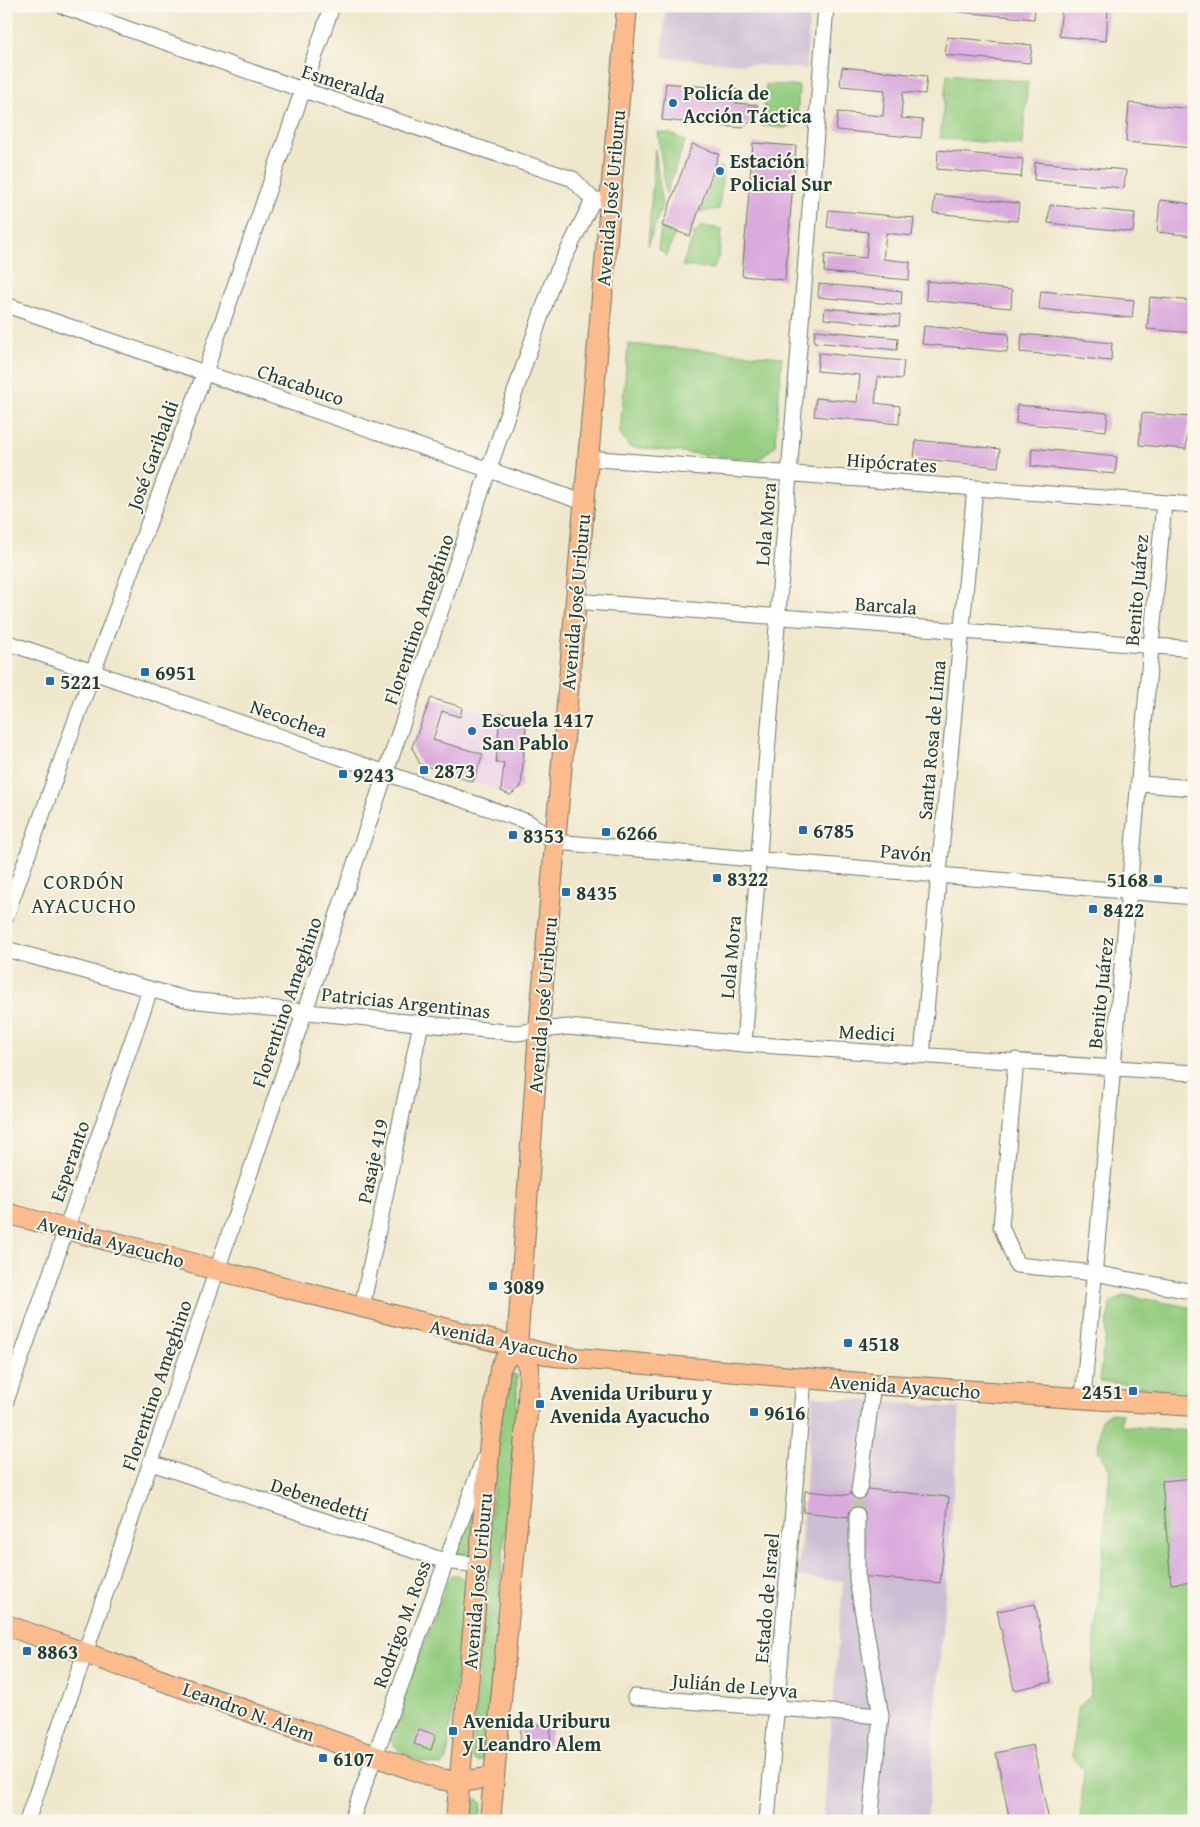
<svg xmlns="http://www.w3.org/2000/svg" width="1200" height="1827" font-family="'Gentium Book Plus',serif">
	<rect width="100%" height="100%" fill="#fbf7ec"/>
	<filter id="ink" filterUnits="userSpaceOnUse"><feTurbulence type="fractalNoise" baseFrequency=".02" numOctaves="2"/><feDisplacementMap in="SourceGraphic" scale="10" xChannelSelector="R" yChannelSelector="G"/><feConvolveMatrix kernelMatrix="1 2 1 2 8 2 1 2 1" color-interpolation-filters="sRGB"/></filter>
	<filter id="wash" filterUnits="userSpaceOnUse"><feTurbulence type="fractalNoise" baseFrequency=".0096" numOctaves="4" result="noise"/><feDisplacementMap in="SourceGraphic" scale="20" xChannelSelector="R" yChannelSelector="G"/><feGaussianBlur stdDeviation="1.12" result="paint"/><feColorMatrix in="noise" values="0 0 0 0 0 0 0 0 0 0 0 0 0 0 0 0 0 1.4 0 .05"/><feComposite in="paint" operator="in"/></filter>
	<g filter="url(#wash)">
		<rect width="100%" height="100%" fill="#efe7cb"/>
		<path fill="#edd0e8" d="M431 698 481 712 527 716 521 787 510 795 420 764 412 747Z"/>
		<path fill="#ccbed4" d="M666 6H810L806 69 662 57Z
			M813 1396 960 1408 927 1821H823L843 1581 798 1577Z"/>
		<path fill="#95cd80" stroke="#5a855a" d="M947 74 1028 82 1022 146 940 138Z
			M766 84 799 86 797 121 785 128 762 126Z
			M658 132 671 134 685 141 666 194Z
			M655 149 662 205 648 246Z
			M719 166 723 168 719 209 701 212Z
			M701 226 722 229 719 255 713 269 682 266 695 232Z
			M661 228 675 233 667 256 658 249Z
			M628 344 782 357 775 446 759 460 629 447 620 433Z
			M1124 1295 1194 1308V1393L1099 1381 1110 1304Z
			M513 1374 517 1375V1400L486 1741 484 1759 479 1762 472 1759 496 1452 508 1375Z
			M1109 1413 1122 1414 1121 1426 1194 1431V1821H1080L1084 1770 1072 1756 1077 1709 1090 1696 1110 1469 1098 1450 1101 1419Z
			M472 1511 475 1514 472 1549 468 1555 456 1553Z
			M452 1575C461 1574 463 1579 466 1586L447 1760 442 1766C425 1763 394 1755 389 1736L448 1580Z
			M478 1799 482 1803 480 1821H465L467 1802Z"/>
		<g id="blocks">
			<path fill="#daaadd" d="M949 6H1035L1034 19 949 11Z
				M1062 6 1108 9 1106 41 1059 36Z
				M947 37 1032 45 1030 63 945 55Z
				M842 67 927 76 925 94 903 92 901 118 923 120 921 138 836 130 838 112 883 116 885 90 840 86Z
				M666 83 738 90 736 103 757 105 756 117 743 128 662 120Z
				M1129 103 1194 109V148L1126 142Z
				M753 143 796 146 785 280 742 276Z
				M692 144 719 154 690 236 662 226Z
				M938 150 1023 159 1021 177 937 169Z
				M1035 162 1126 170 1124 188 1034 180Z
				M935 195 1019 203 1017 221 933 213Z
				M1160 200 1194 204V236L1157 232Z
				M1050 205 1135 213 1133 232 1048 223Z
				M829 210 914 218 912 236 886 233 883 259 910 262 909 280 824 272 825 254 866 258 868 232 827 227Z
				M927 281 1012 290 1011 308 926 300Z
				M819 284 902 291 901 305 818 297Z
				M1041 291 1134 300 1132 318 1039 309Z
				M1150 297 1194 301V333L1147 329Z
				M825 308 900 315 899 326 824 319Z
				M924 326 1009 334 1007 352 922 344Z
				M815 330 898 338 897 350 814 342Z
				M1022 334 1112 343 1111 361 1020 352Z
				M819 353 904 361 902 379 878 377 875 403 900 406 899 424 814 416 816 398 857 402 860 375 817 371Z
				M1017 405 1108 413 1106 431 1016 423Z
				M1142 413 1189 417 1186 449 1139 445Z
				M916 440 1000 449 998 467 914 458Z
				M1032 448 1117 457 1115 474 1031 466Z
				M431 698 462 707 460 717 442 711 433 740 483 754 473 782 420 764 412 747Z
				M500 714 527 716 521 787 510 795 501 791 504 763H496Z
				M1194 1478V1582L1171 1584 1162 1481Z
				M867 1489 949 1497 940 1583 859 1576 865 1514 850 1517 803 1512 805 1491 846 1495Z
				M1035 1604 1051 1682 1014 1690 997 1611Z
				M521 1724 551 1726 550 1745 520 1744Z
				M419 1729 436 1735 431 1750 414 1744Z
				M1033 1745 1049 1821H1010L996 1753Z"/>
		</g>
	</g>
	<g filter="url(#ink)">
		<use href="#blocks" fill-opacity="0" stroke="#687869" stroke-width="1"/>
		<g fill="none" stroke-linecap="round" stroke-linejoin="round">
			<path stroke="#c5c5ad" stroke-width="15" stroke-dasharray="15 8" stroke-linecap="butt" d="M857 1515 859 1491"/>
			<g stroke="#687869" stroke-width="17">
				<path id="minor" d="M62 6 303 90 573 179 593 200H603
					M6 305 583 502
					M587 458 1194 505
					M575 601 1194 649
					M6 642 528 822 555 842 1194 897
					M1140 784 1194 788
					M6 916 93 672 205 372 332 6
					M6 949 189 1000 516 1033 568 1027 744 1044 1194 1073
					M744 1044 826 6
					M922 1055 975 488
					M1016 1060 1001 1226 1017 1265 1094 1273 1194 1292
					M362 1307 421 1023
					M1083 1398 1164 503
					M6 1401 150 990
					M151 1463 445 1561 479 1565
					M859 1491 873 1384
					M857 1515V1580L881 1716 871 1814
					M635 1697 881 1716
					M27 1821 217 1270 552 283 593 200
					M351 1821 484 1458
					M767 1821 804 1378"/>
			</g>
			<g stroke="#687869" stroke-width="22">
				<path id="major" d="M6 1213 217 1270 554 1356 873 1384 1194 1406
					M6 1625 439 1779 460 1782 494 1777
					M456 1821 490 1441 500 1369 504 1361 517 1347 539 1030 627 6
					M490 1821 528 1403 529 1367 517 1347"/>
			</g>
			<use href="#minor" stroke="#fff" stroke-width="15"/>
			<use href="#major" stroke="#fbbb8d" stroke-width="20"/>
		</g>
	</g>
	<g fill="#1f6fb2" stroke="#fbf7ec" stroke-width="2">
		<circle cx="673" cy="103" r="5"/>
		<circle cx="720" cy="171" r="5"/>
		<rect x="140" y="667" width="10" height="10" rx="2.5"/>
		<rect x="45" y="676" width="10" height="10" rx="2.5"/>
		<circle cx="472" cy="731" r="5"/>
		<rect x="419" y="765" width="10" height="10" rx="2.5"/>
		<rect x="338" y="769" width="10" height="10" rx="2.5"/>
		<rect x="798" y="825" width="10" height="10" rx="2.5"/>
		<rect x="601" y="827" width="10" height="10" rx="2.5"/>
		<rect x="508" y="830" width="10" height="10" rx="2.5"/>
		<rect x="712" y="873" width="10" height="10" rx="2.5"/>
		<rect x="1153" y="874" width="10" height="10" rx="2.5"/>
		<rect x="561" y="887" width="10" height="10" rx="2.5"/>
		<rect x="1088" y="904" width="10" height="10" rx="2.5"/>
		<rect x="488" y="1281" width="10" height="10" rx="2.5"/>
		<rect x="843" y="1338" width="10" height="10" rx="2.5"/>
		<rect x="1128" y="1386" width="10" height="10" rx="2.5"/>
		<rect x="535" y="1399" width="10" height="10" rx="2.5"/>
		<rect x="749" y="1407" width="10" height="10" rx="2.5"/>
		<rect x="22" y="1646" width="10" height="10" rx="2.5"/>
		<rect x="448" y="1726" width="10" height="10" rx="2.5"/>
		<rect x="318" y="1753" width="10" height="10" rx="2.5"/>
	</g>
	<g text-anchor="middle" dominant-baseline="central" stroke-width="4" stroke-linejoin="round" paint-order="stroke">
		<g font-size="20" fill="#1f3d34" stroke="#fbf7ec">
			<text transform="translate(344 83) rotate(18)">Esmeralda</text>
			<text transform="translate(610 198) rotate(-85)">Avenida José Uriburu</text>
			<text transform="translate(301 384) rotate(19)">Chacabuco</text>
			<text transform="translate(152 455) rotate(-70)">José Garibaldi</text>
			<text transform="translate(892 462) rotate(4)">Hipócrates</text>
			<text transform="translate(765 524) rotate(-85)">Lola Mora</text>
			<text transform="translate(1136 590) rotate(-85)">Benito Juárez</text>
			<text transform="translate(575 602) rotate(-85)">Avenida José Uriburu</text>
			<text transform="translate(886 605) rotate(4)">Barcala</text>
			<text transform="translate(418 619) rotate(-71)">Florentino Ameghino</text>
			<text transform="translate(289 718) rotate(19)">Necochea</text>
			<text transform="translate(931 740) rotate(-85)">Santa Rosa de Lima</text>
			<text transform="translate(906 852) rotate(5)">Pavón</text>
			<text transform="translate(730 957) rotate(-85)">Lola Mora</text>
			<text transform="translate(1100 993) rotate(-84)">Benito Juárez</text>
			<text transform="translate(286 1002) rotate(-71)">Florentino Ameghino</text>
			<text transform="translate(406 1002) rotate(6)">Patricias Argentinas</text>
			<text transform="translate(542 1005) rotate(-85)">Avenida José Uriburu</text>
			<text transform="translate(867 1032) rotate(3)">Medici</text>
			<text transform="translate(69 1161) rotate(-71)">Esperanto</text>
			<text transform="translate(372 1161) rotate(-78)">Pasaje 419</text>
			<text transform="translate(111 1241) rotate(15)">Avenida Ayacucho</text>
			<text transform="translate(504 1341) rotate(12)">Avenida Ayacucho</text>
			<text transform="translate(156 1385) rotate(-71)">Florentino Ameghino</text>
			<text transform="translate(905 1386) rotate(4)">Avenida Ayacucho</text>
			<text transform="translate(320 1499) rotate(18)">Debenedetti</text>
			<text transform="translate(477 1581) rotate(-85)">Avenida José Uriburu</text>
			<text transform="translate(766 1598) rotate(-85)">Estado de Israel</text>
			<text transform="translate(401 1624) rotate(-70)">Rodrigo M. Ross</text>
			<text transform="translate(735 1685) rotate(5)">Julián de Leyva</text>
			<text transform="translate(249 1711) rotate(20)">Leandro N. Alem</text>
		</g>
		<g font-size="20" font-weight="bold" fill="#1f3d34" stroke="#fbf7ec" text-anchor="start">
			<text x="683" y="92">Policía de<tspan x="683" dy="23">Acción Táctica</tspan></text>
			<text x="730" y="160">Estación<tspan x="730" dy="23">Policial Sur</tspan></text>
			<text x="155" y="672">6951</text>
			<text x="60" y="681">5221</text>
			<text x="482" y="719">Escuela 1417<tspan x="482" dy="23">San Pablo</tspan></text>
			<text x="434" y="770">2873</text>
			<text x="353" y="774">9243</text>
			<text x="813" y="830">6785</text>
			<text x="616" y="832">6266</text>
			<text x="523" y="835">8353</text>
			<text x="727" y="878">8322</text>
			<text x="1148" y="879" text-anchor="end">5168</text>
			<text x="576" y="892">8435</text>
			<text x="1103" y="909">8422</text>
			<text x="503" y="1286">3089</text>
			<text x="858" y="1343">4518</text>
			<text x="1123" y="1391" text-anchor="end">2451</text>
			<text x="550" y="1392">Avenida Uriburu y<tspan x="550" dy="23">Avenida Ayacucho</tspan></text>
			<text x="764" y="1412">9616</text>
			<text x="37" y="1651">8863</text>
			<text x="463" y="1720">Avenida Uriburu<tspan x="463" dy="23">y Leandro Alem</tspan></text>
			<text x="333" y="1758">6107</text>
		</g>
		<g font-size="21" letter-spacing="1" fill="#1f3d34" stroke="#fbf7ec">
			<text x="84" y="881">CORDÓN<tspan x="84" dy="24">AYACUCHO</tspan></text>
		</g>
	</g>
	<rect width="1200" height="1827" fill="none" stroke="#fbf7ec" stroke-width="25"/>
</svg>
